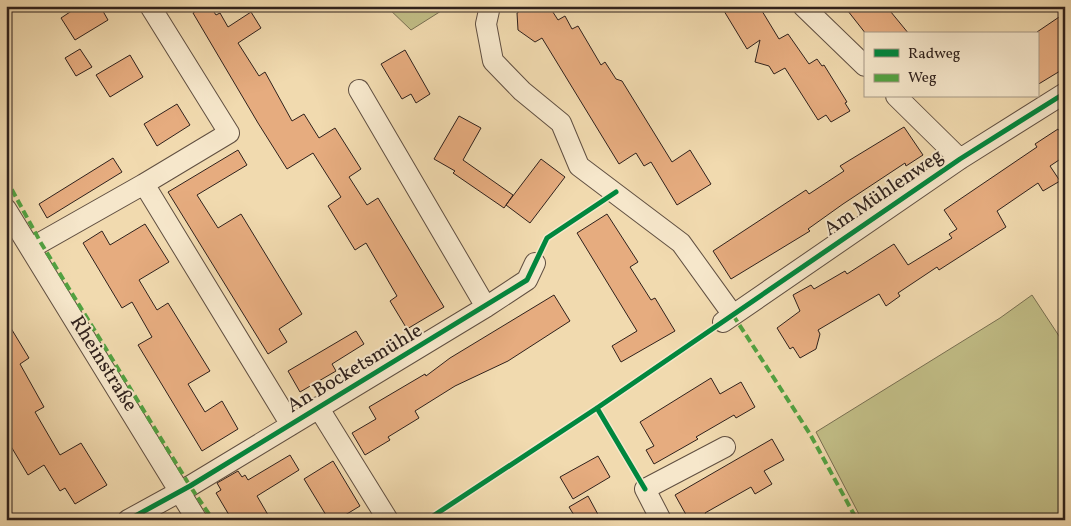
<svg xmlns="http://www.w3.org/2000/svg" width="1071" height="526" font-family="Vollkorn,serif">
	<rect width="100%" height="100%" fill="#f1daaf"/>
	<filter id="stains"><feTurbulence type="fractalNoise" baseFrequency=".004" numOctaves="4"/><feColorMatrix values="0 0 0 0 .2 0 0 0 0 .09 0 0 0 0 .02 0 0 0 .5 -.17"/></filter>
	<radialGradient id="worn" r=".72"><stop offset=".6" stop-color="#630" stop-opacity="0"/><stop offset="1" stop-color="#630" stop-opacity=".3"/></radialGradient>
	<path fill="#c1bd86" stroke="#786f51" d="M386 6H449L411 30Z
		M1032 295 1065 345V520H862L816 432 1000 318Z"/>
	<path fill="#e6ac7f" stroke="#2f211c" d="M79 6H100L108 20 75 40 61 18Z
		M204 6H210L216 15 220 13 228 27 251 12 261 28 238 43 259 76 265 72 292 121 304 114 319 138 335 128 361 169 349 177 367 205 378 198 444 307 407 329 390 301 397 296 366 243 355 250 328 206 341 197 313 153 287 169 258 123 193 13Z
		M528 6H549L558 20 565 16 572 29 578 26 601 65 605 62 616 79 622 81 672 162 690 150 711 184 677 205 651 162 644 166 636 153 619 164 542 38 535 42 518 30 517 13Z
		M721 6H759L779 39 788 34 809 64 817 59 822 66 824 65 847 102 845 103 850 111 831 122 826 115 818 120 785 68 774 74 769 66 755 62 760 40 747 49Z
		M844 6H886L909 34H866Z
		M1065 13V68L1037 85V32Z
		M80 49 92 67 76 76 65 58Z
		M405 50 430 94 416 103 411 94 402 99 381 64Z
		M130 55 143 77 110 97 96 75Z
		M177 104 190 125 157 146 144 124Z
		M459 116 481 128 463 160 513 195 504 208 453 173 455 171 434 159Z
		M904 127 923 155 906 166 905 163 843 204 808 229 810 231 731 279 713 251 806 190 809 194 844 171 840 166Z
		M1058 129 1065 139V156L1050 166 1060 181 1043 191 1038 183 997 211 1006 227 939 270 937 267 898 293 900 296 886 306 879 294 818 330 820 334 816 349 800 358 793 347 790 349 777 328 800 311 793 295 811 285 814 289 845 271 847 274 894 244 908 265 952 238 949 234 957 229 944 210 1037 147 1035 144Z
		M238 150 247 165 197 195 218 228 241 214 302 314 279 329 287 342 268 354 168 192Z
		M113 158 122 172 47 218 39 204Z
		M541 159 565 177 530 223 506 205Z
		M607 214 638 262 630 267 651 300 655 298 675 331 621 362 612 346 637 331 577 233Z
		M145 224 169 262 139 280 157 310 168 303 210 371 188 384 205 412 222 401 238 429 202 451 138 345 152 337 132 302 122 308 83 243 102 231 110 245Z
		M554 295 570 321 508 361 455 386 415 411 419 418 388 437 390 440 365 455 352 433 376 419 369 407 425 374 426 376 450 358Z
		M6 320 29 358 20 364 44 407 35 412 60 455 81 443 107 485 75 504 65 488 60 491 44 465 28 475 6 438Z
		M356 331 364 344 332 364 336 371 300 392 288 371Z
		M711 378 720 394 741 382 755 407 736 418 734 415 696 437 698 439 654 464 646 450 654 446 640 422Z
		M772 439 784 460 764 471 772 484 755 494 751 487 705 513 709 520H689L675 495Z
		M290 455 299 470 257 496 271 520H232L216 493 221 490 217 483 238 471 242 477 245 475 248 480Z
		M598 456 610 477 573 499 560 477Z
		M333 461 360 506 337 520H329L304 479Z
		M588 496 601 520H577L569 507Z"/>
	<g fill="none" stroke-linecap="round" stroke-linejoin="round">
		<g stroke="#604f41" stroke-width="22">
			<path id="minor" d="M490 6 486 24 493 61 522 91 561 123 579 166 681 243 733 315
				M803 6 865 66
				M359 90 486 307
				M896 96 960 159
				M144 184 291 425
				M6 209 197 520
				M31 248 144 184 229 133 150 6
				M723 322 960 159 1065 93
				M318 407 388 520
				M128 520 190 486 486 307 527 280 535 263
				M661 520 645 489 725 447"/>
		</g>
		<use href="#minor" stroke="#f6e7cb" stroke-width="20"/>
		<path stroke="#52a241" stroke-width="4" stroke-dasharray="8 4" stroke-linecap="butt" d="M6 179 41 243 190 486 213 520
			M733 315 810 434 857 520"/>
		<g stroke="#f6e7cb" stroke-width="8">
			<path id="cycleway" d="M597 408 645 489
				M128 520 190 486 527 280 547 238 616 192
				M427 520 597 408 960 159 1065 93"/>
		</g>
		<use href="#cycleway" stroke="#00873e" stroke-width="5"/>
	</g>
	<g text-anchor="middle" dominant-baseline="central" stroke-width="4" stroke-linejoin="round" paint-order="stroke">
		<g font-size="20" fill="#2f211c" stroke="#f6e7cb">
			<text transform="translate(884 193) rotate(-34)">Am Mühlenweg</text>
			<text transform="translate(103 364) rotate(58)">Rheinstraße</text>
			<text transform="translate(355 369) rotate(-31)">An Bocketsmühle</text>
		</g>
	</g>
	<rect width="1071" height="526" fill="none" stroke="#f1daaf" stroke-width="25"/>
	<rect x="8" y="8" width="1056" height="511" fill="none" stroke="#2f211c" stroke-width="2.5"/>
	<rect x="12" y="12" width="1046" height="501" fill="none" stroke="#2f211c"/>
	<rect x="864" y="32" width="175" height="65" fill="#f6e7cb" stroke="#a69885"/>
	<rect x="874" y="49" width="25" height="8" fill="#00873e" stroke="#a69885"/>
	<text x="908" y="58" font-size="15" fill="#2f211c">Radweg</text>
	<rect x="874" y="74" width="25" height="8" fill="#52a241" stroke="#a69885"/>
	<text x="908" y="82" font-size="15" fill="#2f211c">Weg</text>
	<rect width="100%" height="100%" filter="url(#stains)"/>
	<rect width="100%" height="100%" fill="url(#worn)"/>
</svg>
